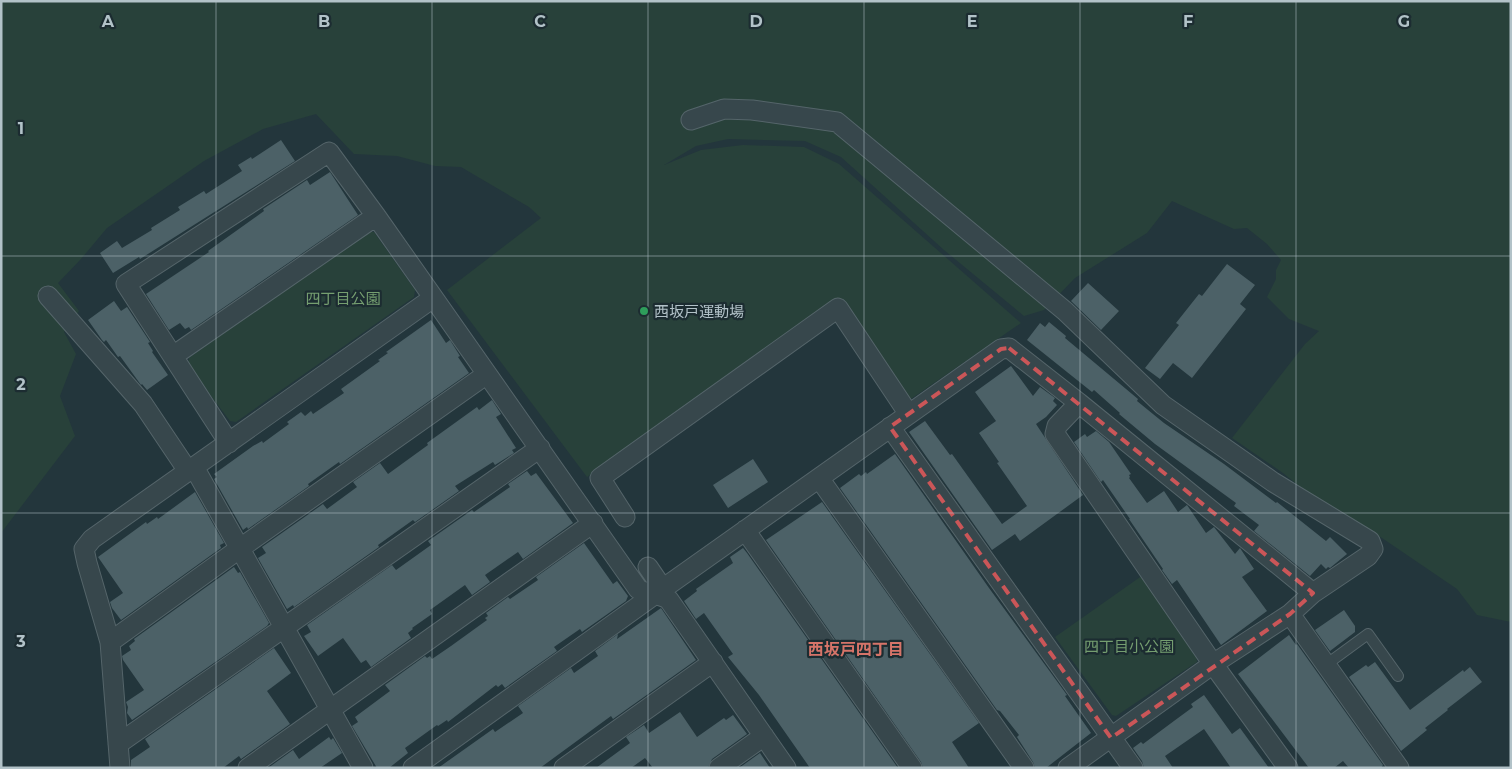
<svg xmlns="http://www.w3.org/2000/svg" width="1512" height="769" font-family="Montserrat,'Noto Sans JP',sans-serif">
	<rect width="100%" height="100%" fill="#23363c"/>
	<path fill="#28413a" d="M1 1H1511V622L1477 615 1457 589 1382 538 1326 508 1283 473 1232 438 1305 344 1319 331 1289 319 1267 297 1276 279V270L1281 260 1267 244 1247 228 1234 229 1172 201 1147 233 1075 278 1044 310 1024 316 944 250 841 157 805 141 728 139 696 146 664 165 701 150 743 145 804 147 839 164 1021 323 908 401 841 299 587 477 447 290 541 218 529 207 461 167 435 166 397 156 354 154 316 114 263 129 204 161 107 228 81 259 58 283 79 311 64 332 76 354 60 396 75 436 1 533Z
		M366 232H374L415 290 414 297 236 422 230 421 188 366 189 358Z
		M1143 575 1196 654 1197 662 1116 716 1112 715 1055 637Z"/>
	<path fill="#4c6167" d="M281 140 295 161 140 259 139 257 113 273 100 253 117 241 122 248 152 230 151 228 180 210 178 207 204 191 206 194 242 171 238 165 251 157 252 159Z
		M330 172 358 215 191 330 189 327 185 329 180 323 169 330 146 294 209 252 208 251 264 211 263 209 307 180 310 185Z
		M1227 264 1255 285 1240 304 1246 309 1192 378 1173 363 1160 379 1145 368 1179 325 1176 323 1199 294 1202 296Z
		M1088 283 1119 311 1101 330 1071 301Z
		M114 301 121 311 127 307 150 342 148 343 153 351 152 352 168 375 147 390 142 384 141 385 120 356 118 357 106 340 104 342 102 340 88 320Z
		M431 320 446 343 450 340 460 356 458 357 469 373 340 464 339 462 308 484 309 486 248 529 247 527 243 530 214 479 217 477 214 474 253 446 262 441 263 443 289 424 287 422 301 412 305 416 311 411 313 414 344 393 341 389 380 361 378 360 388 353 386 352Z
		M1049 322 1066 336 1065 338 1138 399 1137 401 1164 423 1224 464 1276 503 1277 502 1326 541 1330 537 1347 554 1330 568 1328 567 1326 569 1321 564 1310 576 1254 531 1259 525 1234 506 1236 503 1155 444 1119 414 1120 413 1094 390 1092 392 1027 340 1040 323 1045 327Z
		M1011 366 1033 396 1040 387 1055 398 1053 401 1057 405 1046 417 1036 424 1083 495 1020 541 1015 534 992 550 909 432 925 421 950 455 952 454 1002 524 1027 506 997 463 999 462 979 433 996 421 975 392Z
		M492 400 501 414 496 417 516 448 512 450 514 453 495 465 493 462 455 486 459 491 415 522 413 520 378 545 379 547 294 607 293 605 287 609 258 558 266 553 262 547 323 504 327 509 357 487 353 482 380 463 388 474 428 445 427 443 477 407 479 410Z
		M1096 431 1109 442 1131 474 1129 475 1130 477 1129 478 1147 503 1164 491 1178 512 1187 505 1206 533 1214 527 1235 554 1240 548 1254 569 1242 577 1267 611 1221 645 1177 580 1172 584 1162 570 1163 569 1129 519H1130L1103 480 1101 482 1074 442 1085 434 1087 437Z
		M895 454 989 588 1067 695 1065 696 1091 733 1046 768H1035L1033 762 1017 737 1019 735 1000 711 997 710 840 488 859 474 861 476 866 472 867 474Z
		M753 459 768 482 728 508 713 485Z
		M527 471 531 476 536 473 573 523 523 559 518 552 485 575 490 582 472 595 465 585 430 610 432 614 412 628 413 629 408 633 411 638 371 667 366 660 361 663 343 638 318 656 304 636 311 632 307 625 392 565 396 570 431 545 428 541 472 510 474 512 510 487 508 484Z
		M195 492 224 543 220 545 221 548 121 620 112 608 110 602 123 593 98 557 146 522 147 524 157 517 158 519Z
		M822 502 979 723 952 742 969 768H923L921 762 766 540Z
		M584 543 613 584 617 581 628 596 626 601 582 632 580 629 554 647 557 651 505 688 502 684 498 687 496 685 448 722 447 720 438 726 437 725 405 748 408 753 389 768H377L352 726 358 722 355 717 390 691 385 685 425 656 427 658 430 656 432 659 451 646 487 620 485 618 488 616 486 613 508 597 510 599 538 580 536 577Z
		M743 548 747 553 898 768H810L759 695 728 657 733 654 704 613 696 619 684 601 697 591 696 589 733 563 730 557Z
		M234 567 238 573 240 572 269 623 267 626 132 720 127 713 128 707 126 702 144 690 123 660 122 656 131 650 129 646 135 641 134 639Z
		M661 608 696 660 613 719 611 716 540 768H438L493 729 495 732 523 713 518 706 571 668 574 673 598 656 595 651 618 634 617 639Z
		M1344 610 1355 626V632L1330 651 1315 630Z
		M1289 635 1296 645 1297 644 1383 765 1381 768H1349L1343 761 1334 768H1309L1238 674Z
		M274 648 291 673 267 691 290 724 241 759 239 756 223 768H131V760L150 747 145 739Z
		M1375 662 1410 710 1463 670 1464 672 1470 667 1482 682 1447 709 1448 710 1425 728 1427 730 1401 751 1349 677 1366 665 1368 667Z
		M1204 695 1232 734 1240 728 1269 768H1231L1204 729 1165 756 1173 768H1144L1142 761 1133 748 1141 742 1143 744 1178 718 1193 707 1191 704Z
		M680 712 697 737 724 718 726 720 733 715 747 734 712 759 708 768H653L645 758 631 768H596L630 743 626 737 644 725 649 733Z
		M329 737 331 740 333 738 342 753 320 768H268L293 750 299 759Z
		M760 753 770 768H739Z"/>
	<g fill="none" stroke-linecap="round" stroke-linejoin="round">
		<g stroke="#55656a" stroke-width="12">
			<path id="lane" d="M1327 664 1368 634 1398 676"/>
		</g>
		<g stroke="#55656a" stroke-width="21">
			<path id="street" d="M691 120 724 109 752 110 837 122 1065 311 1163 405 1273 482 1370 541 1373 549 1368 556 1313 593 1079 403
				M48 296 143 404 188 471
				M173 356 376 216
				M890 427 1133 768
				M229 443 126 284 329 152 376 216 638 589C647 595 660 593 669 600L786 768
				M194 467 363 768
				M819 478 1024 768
				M625 517 600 478 838 308 908 413
				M745 530 912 768
				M648 567 663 589
				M1290 614 1399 768
				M110 642 239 549 487 374
				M118 744 540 448
				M120 768 110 642 87 563 84 549 92 539 433 298
				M248 768 593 523
				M413 768 654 595 1001 349 1009 348 1079 403 1057 426 1055 434 1213 664 1288 768
				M564 768 713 662
				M719 768 764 736
				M1068 768 1213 664 1290 614 1313 593"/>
		</g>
		<use href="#lane" stroke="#37474c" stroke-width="10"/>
		<use href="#street" stroke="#37474c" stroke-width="19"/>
	</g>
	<path fill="none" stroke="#cb5658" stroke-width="4" stroke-dasharray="10 6" stroke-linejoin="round" d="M1009 348 1313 593 1290 614 1111 738 890 427 1001 349Z"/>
	<path fill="none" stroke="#b2c2c8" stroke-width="1" stroke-opacity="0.55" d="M216 1V768M432 1V768M648 1V768M864 1V768M1080 1V768M1296 1V768M1 256H1511M1 513H1511"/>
	<circle fill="#2e9e5b" stroke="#1c2c31" stroke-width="2" cx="644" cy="311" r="5"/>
	<g text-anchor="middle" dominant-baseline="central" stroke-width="4.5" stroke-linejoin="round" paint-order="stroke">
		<g font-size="15" fill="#759e70" stroke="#1c2c31">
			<text x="343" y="298">四丁目公園</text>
			<text x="1129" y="646">四丁目小公園</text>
		</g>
		<g font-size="15" fill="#b2c2c8" stroke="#1c2c31" text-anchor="start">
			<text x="654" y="311">西坂戸運動場</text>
		</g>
		<g font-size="16" font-weight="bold" fill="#d67469" stroke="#1c2c31">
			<text x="856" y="649">西坂戸四丁目</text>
		</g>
	</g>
	<g font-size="16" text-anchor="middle" font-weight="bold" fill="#b2c2c8" stroke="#1c2c31" stroke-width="4.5" stroke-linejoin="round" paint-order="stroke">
		<text x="108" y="27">A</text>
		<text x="324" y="27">B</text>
		<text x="540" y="27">C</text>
		<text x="756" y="27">D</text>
		<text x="972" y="27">E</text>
		<text x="1188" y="27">F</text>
		<text x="1404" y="27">G</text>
		<text x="21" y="134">1</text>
		<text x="21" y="390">2</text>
		<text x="21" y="647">3</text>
	</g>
	<rect width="1512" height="769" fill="none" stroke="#b2c2c8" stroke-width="5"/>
</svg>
